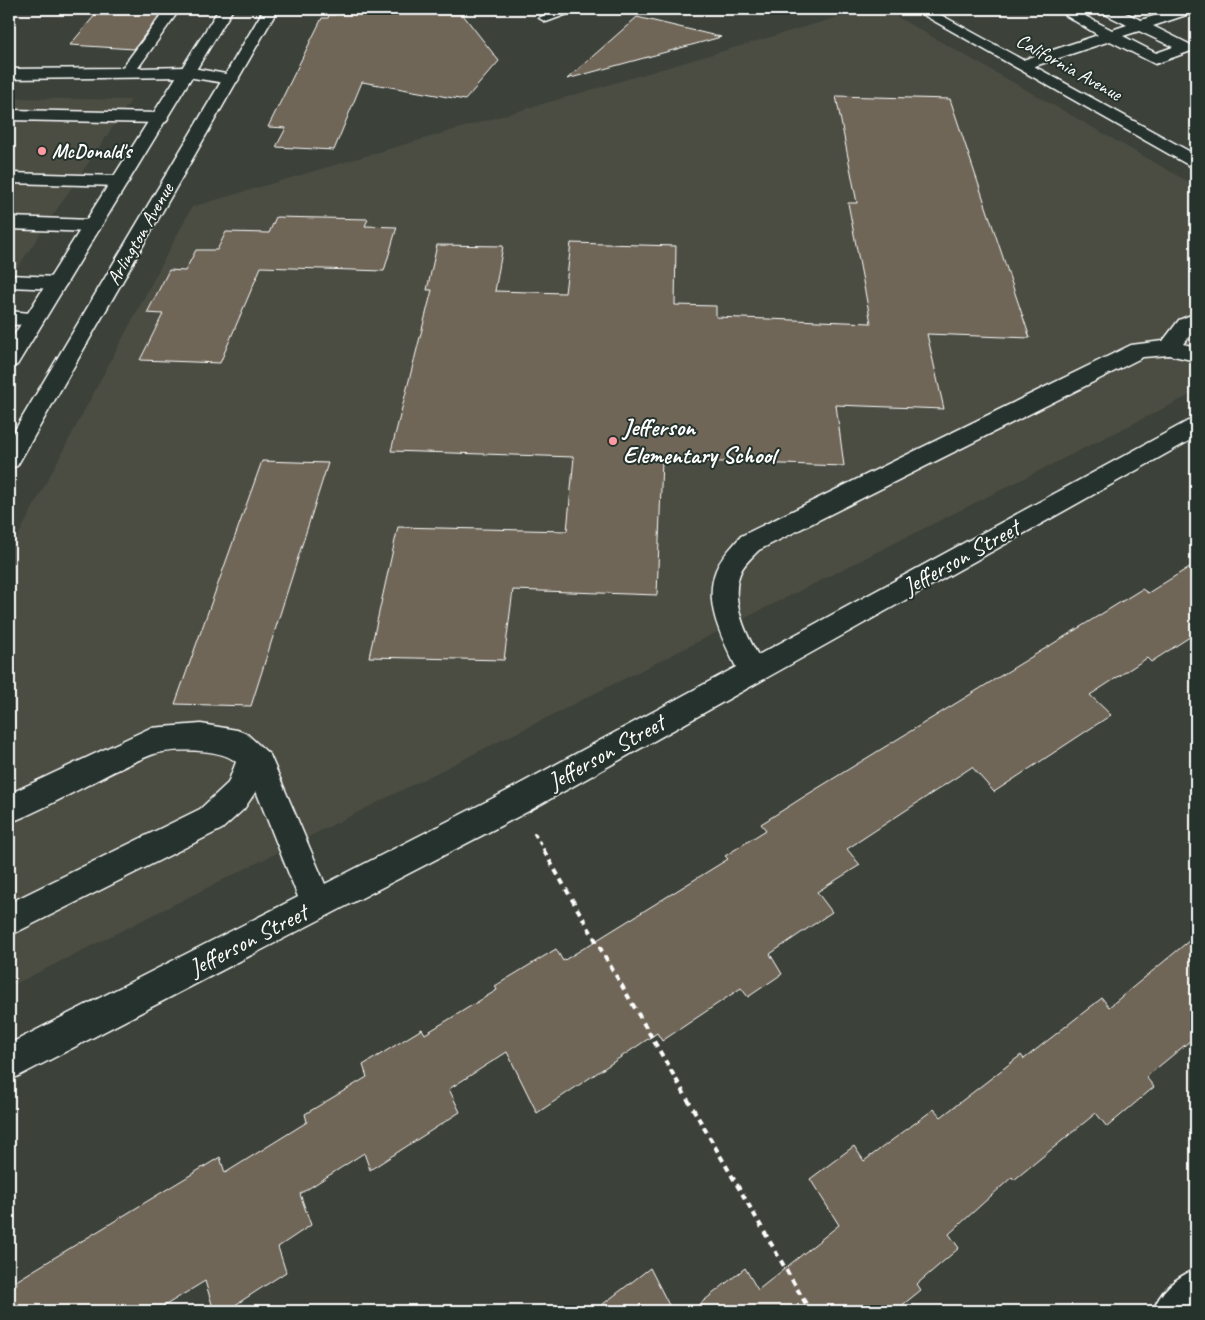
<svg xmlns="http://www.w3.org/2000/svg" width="1205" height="1320" font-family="Caveat,sans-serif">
	<rect width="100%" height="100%" fill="#3c423a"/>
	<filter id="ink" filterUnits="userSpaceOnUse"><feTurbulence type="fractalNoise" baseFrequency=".02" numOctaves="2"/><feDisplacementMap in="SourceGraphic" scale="10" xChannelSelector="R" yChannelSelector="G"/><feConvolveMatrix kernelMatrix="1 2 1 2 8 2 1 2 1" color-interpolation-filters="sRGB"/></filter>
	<g filter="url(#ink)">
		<path fill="#4b4d43" d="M866 9H883L1196 186V392L9 987V553L192 207Z
			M9 98 131 100 9 280Z"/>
		<path fill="#6f6658" stroke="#fff" d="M100 9H164L134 49 70 45Z
			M427 10 460 11 499 61 465 100 362 82 334 150 276 147 286 128 268 127 322 18H328L329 15H335L336 12 426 14Z
			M637 17 721 37 567 79Z
			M836 96 950 99 1030 338 927 334 944 409 836 405 844 466 662 460 657 595 513 590 504 660 369 657 398 527 567 531 574 457 391 451 432 290H427L437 245 503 246 495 291 565 293 571 243 676 246 675 305 716 306V317L871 323 848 203H857Z
			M276 217 368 219 365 226 397 227 384 271 261 267 220 363 140 360 163 314 147 313 169 270 185 271 196 250H217L226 232 269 233Z
			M262 461 328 463 251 706 175 704Z
			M1196 563V633L1151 662 1147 658 1090 695 1111 715 994 792 972 767 847 849 860 865 817 892 832 912 770 954 782 974 748 997 741 988 662 1041 657 1033 537 1113 507 1052 449 1089 460 1112 370 1170 364 1153 300 1194 311 1225 278 1247 286 1272 226 1311H214L205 1281 156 1311H9V1288L17 1284 16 1281 220 1157 225 1173 307 1122 305 1114 367 1077 363 1065 422 1029 425 1034 497 990 495 986 556 949 563 961 728 859 725 856 766 830 761 824 805 796 1142 589 1148 593Z
			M1196 935V1036L1146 1077 1154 1087 1107 1127 1096 1113 1014 1180 1012 1177 949 1234 959 1248 917 1284 921 1290 895 1311H691L745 1268 758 1290 839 1225 810 1179 854 1146 864 1161 934 1109 941 1117 1021 1055 1024 1059 1102 998 1109 1007Z
			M650 1268 672 1311H594Z"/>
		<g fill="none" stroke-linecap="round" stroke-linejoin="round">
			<g stroke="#fff" stroke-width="3">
				<path id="minor" d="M166 9H180L138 68 187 67 237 76 239 79 237 82 231 84 187 77 9 79V69L122 68Z
					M556 9H575L573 12 546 22 539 18Z
					M1078 9H1117L1141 20 1176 9H1196L1195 12 1153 26 1191 45 1194 48 1191 51 1155 64 1110 41 1029 68H1017L1015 65 1017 62 1098 35 1065 15 1067 12ZM1100 10 1101 12 1127 25 1112 30 1085 16ZM1139 31 1173 47 1156 53 1123 36Z
					M9 110 160 113 166 114 168 118 166 122 160 123 9 120Z
					M9 173 120 176 126 177 129 181 126 185 120 186 9 183Z
					M9 217 92 220 99 222 101 226 99 230 92 232 9 229Z
					M9 275 57 277 64 279 67 283 64 287 57 289 9 287Z
					M9 311 41 314 44 319 41 324 9 325Z
					M1196 313V328L1183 344 1196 347V361L1169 355 1143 357 759 550C753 556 745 563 741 571 729 597 745 633 758 655L1188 421 1196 419V437L527 812 9 1081V1044L298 897 256 791 244 809 222 829 9 936V903L200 809 228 783 236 762C222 748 169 748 151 755 102 774 58 804 9 823V794L150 728 201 724 237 730 247 734 270 755 325 884 505 792 736 667C722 638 703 603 716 570 721 557 732 547 741 536L1131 345 1163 341 1179 320Z
					M1196 1269V1311H1153C1160 1291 1176 1277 1196 1269Z"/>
			</g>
			<g stroke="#fff" stroke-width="3">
				<path id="major" d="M219 9H233L17 365 9 367V343Z
					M264 9H278L17 466 9 468V440Z
					M913 9H930L1196 155V167L1190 166Z"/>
			</g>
			<path stroke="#fff" stroke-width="3" stroke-dasharray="5 4" stroke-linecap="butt" d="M534 833 545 852"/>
			<path stroke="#fff" stroke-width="4" stroke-dasharray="6 5" stroke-linecap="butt" d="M544 851 810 1311"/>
			<use href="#minor" fill="#26332d" fill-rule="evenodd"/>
			<use href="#major" fill="#26332d" fill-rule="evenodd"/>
		</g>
	</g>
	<g fill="#ff9aa2" stroke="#26332d" stroke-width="2">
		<circle cx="42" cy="151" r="5"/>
		<circle cx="613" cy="441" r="5"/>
	</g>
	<g text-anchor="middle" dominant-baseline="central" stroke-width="4" stroke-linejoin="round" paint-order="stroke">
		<g font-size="20" fill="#fff" stroke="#26332d">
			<text transform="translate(1069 67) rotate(29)">California Avenue</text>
			<text transform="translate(140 234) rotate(-60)">Arlington Avenue</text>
		</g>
		<g font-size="20" font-weight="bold" fill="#fff" stroke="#26332d" text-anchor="start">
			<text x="52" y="151">McDonald's</text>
		</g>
		<g font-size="24" font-weight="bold" fill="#fff" stroke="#26332d" text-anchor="start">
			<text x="623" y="427">Jefferson<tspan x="623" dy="28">Elementary School</tspan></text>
		</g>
		<g font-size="24" fill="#fff" stroke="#26332d">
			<text transform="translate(961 557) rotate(-29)">Jefferson Street</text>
			<text transform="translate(606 752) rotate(-29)">Jefferson Street</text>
			<text transform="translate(248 940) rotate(-27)">Jefferson Street</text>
		</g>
	</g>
	<rect width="1205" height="1320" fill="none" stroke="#26332d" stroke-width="30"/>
	<rect x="15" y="15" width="1175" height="1290" fill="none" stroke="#fff" stroke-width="2" filter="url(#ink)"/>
</svg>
